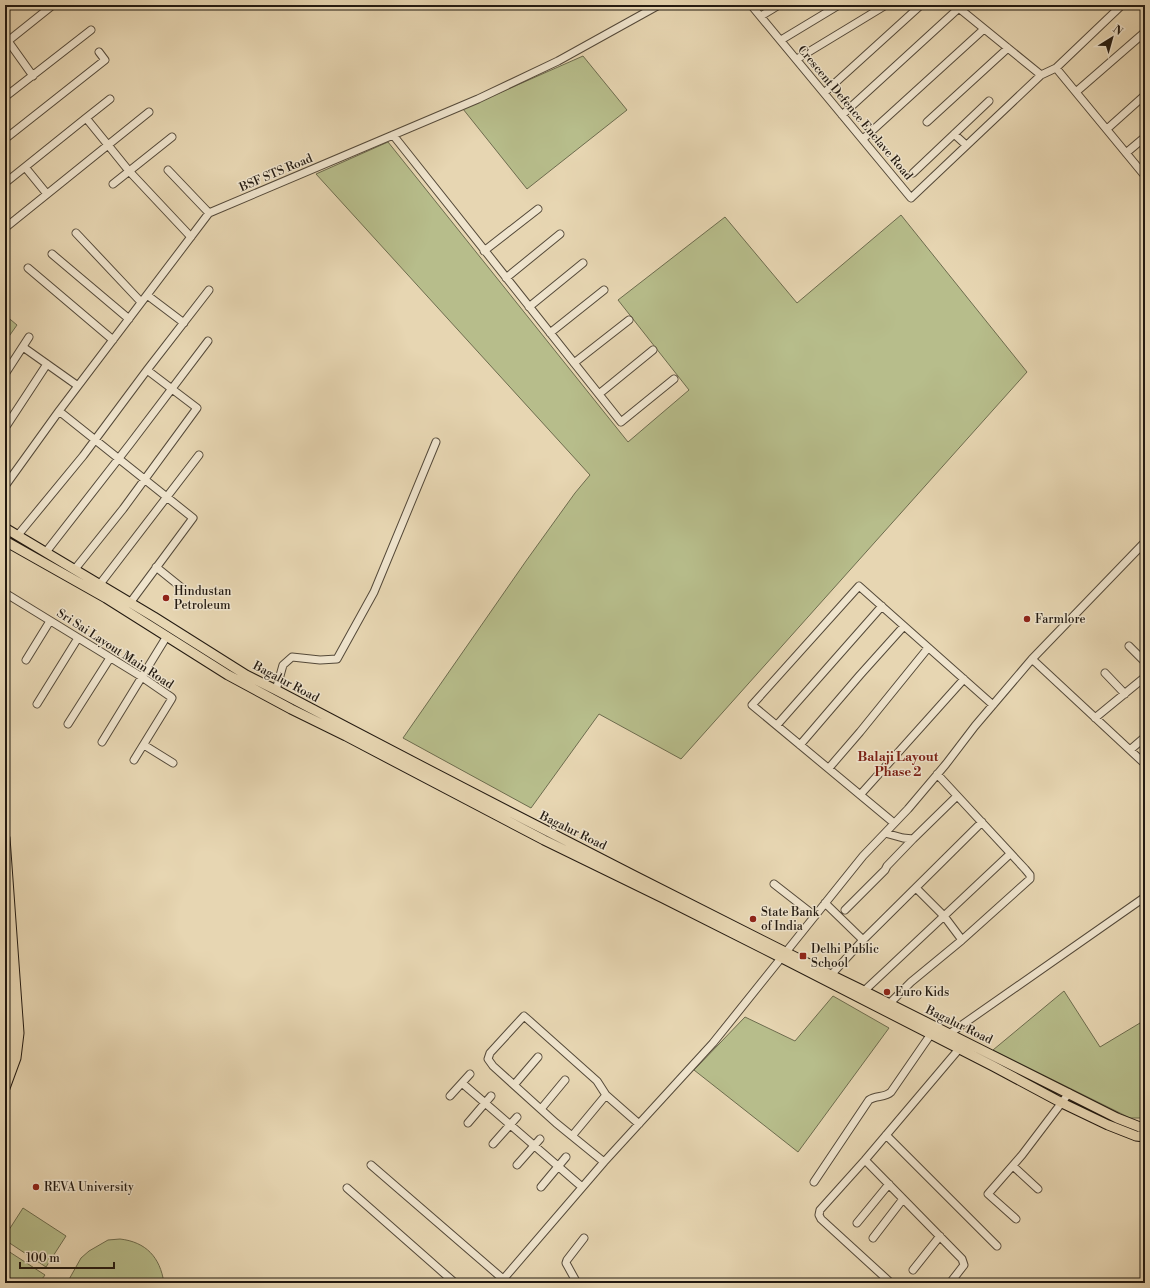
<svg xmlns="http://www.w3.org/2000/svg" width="1150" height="1288" font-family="'Libre Bodoni',serif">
	<rect width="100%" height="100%" fill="#e7d6b2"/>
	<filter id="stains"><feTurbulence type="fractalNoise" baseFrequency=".005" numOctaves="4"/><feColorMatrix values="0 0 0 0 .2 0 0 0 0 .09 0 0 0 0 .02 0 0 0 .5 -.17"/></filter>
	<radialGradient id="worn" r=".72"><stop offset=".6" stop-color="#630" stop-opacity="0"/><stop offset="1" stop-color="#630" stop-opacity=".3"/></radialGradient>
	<path fill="#b7bd8b" stroke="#6d6c4e" d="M583 56 627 110 527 189 463 109Z
		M388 142 628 442 689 390 618 300 725 217 797 303 901 215 1027 372 681 759 599 714 531 808 403 738 526 561 575 493 590 475 316 174Z
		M5 315 17 325 5 342Z
		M1064 991 1100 1047 1145 1020V1118H1130L993 1050Z
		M833 996 889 1028 798 1152 694 1070 745 1017 795 1041Z
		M23 1208 66 1236 46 1267 5 1240V1236Z
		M120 1239C146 1242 160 1257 164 1283H67L81 1258 89 1251 108 1240Z
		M5 1249 45 1275 39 1283H5Z"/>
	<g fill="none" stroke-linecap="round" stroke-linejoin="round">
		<g stroke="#544939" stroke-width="9">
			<path id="minor" d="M751 5 911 198 1041 75 955 5
				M761 16 779 5
				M781 40 839 5
				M8 41 53 5
				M6 43 8 41 33 76
				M797 59 886 5
				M1056 68 1145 176
				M1041 75 1056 68 1122 5
				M1076 92 1145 32
				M824 93 921 5
				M5 97 91 30
				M842 115 959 8
				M86 118 110 99
				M927 122 1008 48
				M1107 129 1145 95
				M954 134 966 145
				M393 135 621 422 674 379
				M5 139 105 60 99 52
				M863 139 984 29
				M1126 153 1145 137
				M168 170 209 213
				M913 173 989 101
				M5 183 25 167
				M113 184 172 137
				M47 194 25 167 86 118 108 145 149 112
				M5 228 108 145 129 171 191 237
				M76 233 141 302
				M484 251 538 209
				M52 254 129 319
				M28 268 113 340
				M506 278 560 234
				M147 295 184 323
				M529 307 583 263
				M550 333 604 290
				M23 347 78 386
				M574 363 629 320
				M5 374 29 337
				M599 394 653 350
				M59 411 193 518 130 603
				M5 428 47 364
				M5 486 59 411 209 213 478 99 558 61 659 5
				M18 535 83 456 147 370 209 290
				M46 552 130 444 208 341
				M156 567 182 588
				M75 569 123 509 197 408 147 370
				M100 584 199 455
				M5 593 142 677 171 697 172 698 171 700 134 760
				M1129 646 1145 662
				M1032 659 1145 764
				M26 660 50 621
				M1105 673 1125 694
				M276 690 283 665 292 657 320 660 337 659 374 592 436 442
				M37 704 78 638
				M1095 718 1145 677
				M68 724 110 658
				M777 725 882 606
				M102 742 167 636
				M144 745 173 763
				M800 745 860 675 904 626
				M1130 750 1145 737
				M829 768 860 732 928 648
				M860 795 964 679
				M894 823 752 705 859 586 993 705
				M885 833 903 838 913 839 957 796
				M774 884 815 916
				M916 888 944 916 1010 854
				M825 903 863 940 982 822
				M845 910 885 870 887 866 913 839
				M831 975 863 940
				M864 991 944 916 962 940
				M889 1004 911 982 962 940 1030 879V875L1025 869 937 774
				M947 1038 949 1034 1145 897
				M462 1083 582 1187
				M514 1085 538 1057
				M450 1096 470 1074
				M541 1109 565 1080
				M468 1123 491 1096
				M886 1135 997 1246
				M572 1136 606 1095
				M493 1144 517 1117
				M865 1160 962 1259 964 1265 950 1283
				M604 1162 556 1123 493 1066 488 1059 490 1053 524 1016 597 1081 606 1095 639 1124
				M371 1165 503 1279
				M517 1165 540 1139
				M1013 1166 1038 1189
				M814 1182 869 1100C876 1095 885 1098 891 1092L931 1034
				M541 1187 566 1157
				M347 1188 455 1283
				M1016 1219 988 1194 1022 1155 1069 1093
				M857 1223 889 1184
				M873 1238 903 1199
				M913 1270 940 1236
				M500 1283 604 1162 713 1043 863 856 908 809 946 764 975 726 1032 659 1145 542
				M577 1283 566 1263 567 1260 584 1238
				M891 1283 821 1219 819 1215 820 1210 865 1160 959 1049"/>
		</g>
		<g stroke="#231a11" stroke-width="11">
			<path id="major" d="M5 528 154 617 246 675 276 690C460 787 645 882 831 975L864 991 1117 1118 1140 1127 1145 1128
				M5 541 106 598 228 675 291 709 346 736 544 840 663 898 782 958 993 1066 1062 1103 1108 1125 1136 1136 1145 1137
				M5 838 19 1033 16 1058 5 1088
				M5 959C8 990 17 1037 5 1065"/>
		</g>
		<use href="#minor" stroke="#efe4cd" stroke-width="7"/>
		<use href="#major" stroke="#e7d6b2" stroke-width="9"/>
	</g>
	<g fill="#8f2418" stroke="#efe4cd" stroke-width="1.5">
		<circle cx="166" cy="598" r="4"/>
		<circle cx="1027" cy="619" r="4"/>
		<circle cx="753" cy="919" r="4"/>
		<rect x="799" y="952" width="8" height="8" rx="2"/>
		<circle cx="887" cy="992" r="4"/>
		<circle cx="36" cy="1187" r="4"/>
	</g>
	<g text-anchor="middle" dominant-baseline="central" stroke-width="3" stroke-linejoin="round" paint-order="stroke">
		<g font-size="12" fill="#231a11" stroke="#efe4cd">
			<text transform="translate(855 113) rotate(50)">Crescent Defence Enclave Road</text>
			<text transform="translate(276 173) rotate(-23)">BSF STS Road</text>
			<text transform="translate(115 649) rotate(33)">Sri Sai Layout Main Road</text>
			<text transform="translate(286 682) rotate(28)">Bagalur Road</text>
			<text transform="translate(573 831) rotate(26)">Bagalur Road</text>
			<text transform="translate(959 1025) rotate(26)">Bagalur Road</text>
		</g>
		<g font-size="12" fill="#231a11" stroke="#efe4cd" text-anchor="start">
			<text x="174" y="591">Hindustan<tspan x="174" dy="14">Petroleum</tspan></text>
			<text x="1035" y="619">Farmlore</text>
			<text x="761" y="912">State Bank<tspan x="761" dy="14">of India</tspan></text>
			<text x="811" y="949">Delhi Public<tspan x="811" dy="14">School</tspan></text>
			<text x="895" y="992">Euro Kids</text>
			<text x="44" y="1187">REVA University</text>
		</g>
		<g font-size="13" font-weight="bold" fill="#7a1f14" stroke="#efe4cd">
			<text x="898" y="757">Balaji Layout<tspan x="898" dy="15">Phase 2</tspan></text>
		</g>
	</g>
	<rect width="1150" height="1288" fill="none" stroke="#e7d6b2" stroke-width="20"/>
	<rect x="6" y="6" width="1138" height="1276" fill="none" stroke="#231a11" stroke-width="2"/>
	<rect x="10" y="10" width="1130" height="1268" fill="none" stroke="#231a11"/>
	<g transform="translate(1112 38) rotate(37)" stroke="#efe4cd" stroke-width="3" paint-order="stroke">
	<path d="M0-3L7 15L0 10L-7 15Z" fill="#231a11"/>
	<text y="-6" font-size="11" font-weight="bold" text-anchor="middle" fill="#231a11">N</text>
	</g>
	<path d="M20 1262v6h94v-6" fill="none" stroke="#231a11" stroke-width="2"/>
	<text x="26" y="1262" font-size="12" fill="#231a11" stroke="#efe4cd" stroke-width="3" paint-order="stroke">100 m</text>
	<rect width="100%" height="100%" filter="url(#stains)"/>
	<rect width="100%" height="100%" fill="url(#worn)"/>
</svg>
